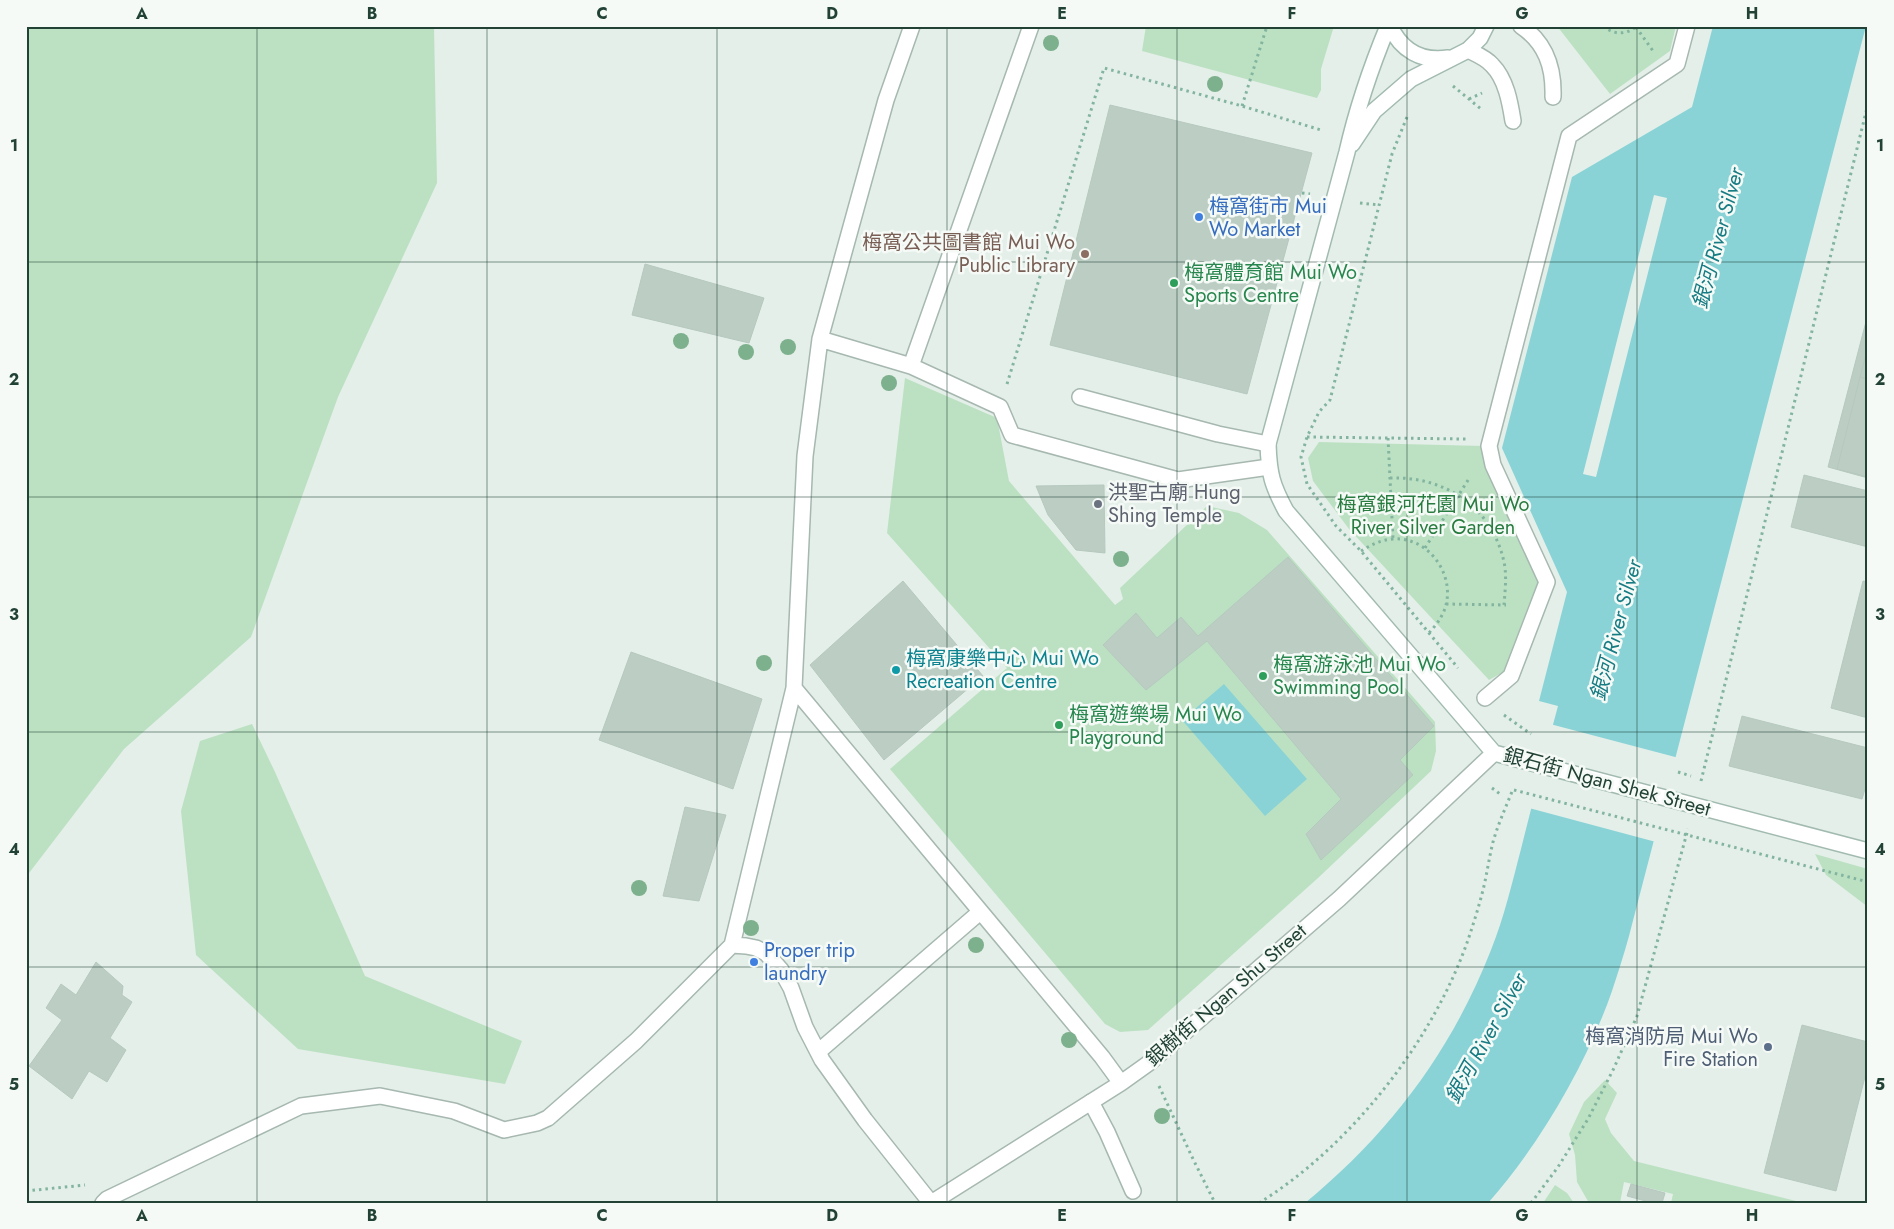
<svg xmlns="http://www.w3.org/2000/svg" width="1894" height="1229" font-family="Jost,'Noto Sans TC',sans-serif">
	<rect width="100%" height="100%" fill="#e4efe9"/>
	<path fill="#bce1c2" d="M26 26H434L437 183 338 397 251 637 124 749 26 877Z
		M1146 26H1334L1321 69V90L1317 98 1142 51Z
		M1557 26H1676L1670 51 1610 94Z
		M905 378 997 418 1009 481 1115 605 1123 599 1120 588 1207 506 1239 513 1267 530 1435 722 1436 751 1431 771 1318 878 1148 1030 1120 1032 1105 1024 890 769 1007 668 887 533Z
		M1319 442 1484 446 1541 579 1507 670 1489 680 1349 529 1313 481 1308 458Z
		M252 724 275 772 365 976 522 1041 505 1084 298 1049 196 955 181 811 200 741Z
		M1815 854 1868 869V907L1826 875Z
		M1605 1080 1617 1093 1605 1119 1611 1133 1634 1161 1796 1201V1203H1671L1673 1194 1624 1182 1620 1203H1589L1577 1182 1575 1155 1569 1134 1584 1102Z
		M1555 1185 1567 1193 1574 1203H1543Z"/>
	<path fill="#89d3d7" d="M1713 26H1866L1629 936C1624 954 1618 973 1612 991 1587 1063 1539 1146 1488 1203H1305C1389 1134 1451 1052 1491 950 1504 918 1512 883 1521 849 1533 801 1545 754 1558 706L1539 701 1567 592 1502 448 1572 177 1692 107Z
		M1224 684 1307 779 1265 816 1182 720Z"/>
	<path fill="#e4efe9" d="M1654 195 1667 198 1596 477 1583 474Z
		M1550 724 1679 758 1656 842 1529 808Z"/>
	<path fill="#bccdc4" stroke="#b6c9bf" d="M1110 105 1312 153 1247 394 1050 345Z
		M645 264 764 298 749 343 632 315Z
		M1868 314V478L1828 467Z
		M1868 347V379L1860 377Z
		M1860 377 1868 379V477L1837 469Z
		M1804 475 1868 491V547L1791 527Z
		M1104 485 1105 553 1076 550 1048 515 1036 486Z
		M1288 557 1434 726 1400 760 1413 775 1321 860 1306 834 1341 799 1207 641 1146 690 1103 645 1136 613 1157 638 1181 617 1198 636Z
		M903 581 983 676 884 760 810 665Z
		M1863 581 1868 582V718L1831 708Z
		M631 652 762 699 733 789 599 740Z
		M1742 716 1868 748V779L1862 799 1729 766Z
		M685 807 726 815 699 901 663 896Z
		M96 962 123 986 122 995 132 1002 110 1038 126 1050 107 1082 89 1071 72 1099 29 1066 62 1020 46 1008 61 984 76 995Z
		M1802 1025 1868 1042V1065L1836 1191 1764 1173Z
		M1631 1184 1665 1193 1662 1203H1653L1627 1196Z"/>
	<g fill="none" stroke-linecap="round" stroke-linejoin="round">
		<g stroke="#a6b8b0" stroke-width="18">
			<path id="lane" d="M1521 26C1546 43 1554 67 1553 97
				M1468 50C1476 54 1486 58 1492 65 1506 79 1510 102 1513 121
				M1080 397 1218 434 1268 444
				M1091 1102 1107 1132 1133 1191"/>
		</g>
		<g stroke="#a6b8b0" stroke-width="18">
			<path id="street" d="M820 339 911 366 1000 407 1012 435 1178 480 1269 467
				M911 366 1031 26
				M794 688 1102 1057 1121 1083
				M1485 698 1511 676 1547 582 1493 465 1489 446 1569 136 1677 64 1687 26
				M732 945 746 946 756 948 766 953 781 970 791 988 805 1027 822 1060 865 1120 931 1203
				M818 1052 980 912
				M103 1203 107 1199 301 1106 380 1096 454 1111 504 1130 537 1123 548 1118 636 1041 732 945 794 688 805 456 820 339 886 100 912 26
				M931 1203 1121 1083 1149 1063 1339 899 1494 753"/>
		</g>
		<g stroke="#a2bbb0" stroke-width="18">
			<path id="secondary" d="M1388 26C1371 67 1357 108 1347 152L1268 444C1269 474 1272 485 1286 511L1494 753 1868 851
				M1390 26C1401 50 1421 62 1448 58
				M1352 144 1374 111 1411 79 1468 50 1480 38 1486 26"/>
		</g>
		<path stroke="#82b49f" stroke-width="3" stroke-dasharray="2.5 4" stroke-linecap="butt" d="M1603 26C1614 35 1625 35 1636 27
			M1636 27 1653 51
			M1453 86 1481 109
			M1469 99 1482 93
			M1242 106 1267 26
			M1407 117 1392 154 1330 400 1319 412 1307 437 1301 457 1307 484 1336 526 1361 551 1458 668
			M1302 193 1310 194
			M1360 203 1379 205
			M1007 384 1104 68 1242 106 1321 130
			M1307 437 1466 439
			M1388 438 1393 539
			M1390 478C1445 476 1492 507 1504 562 1507 576 1505 591 1504 605
			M1425 548 1470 477
			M1361 551C1371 545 1380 540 1393 539 1432 536 1461 583 1441 617 1438 623 1433 628 1429 633
			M1446 604 1506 605
			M1504 715 1531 734
			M1678 772 1691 776
			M1701 781 1868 104
			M1492 788 1500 794
			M1514 790 1868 882
			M1159 1086 1193 1159 1215 1203
			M26 1191 85 1185
			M1259 1203C1351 1146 1434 1040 1469 937 1474 922 1479 906 1483 890 1487 874 1489 858 1493 842 1498 824 1506 807 1513 789
			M1531 1203 1558 1167 1588 1119 1614 1068 1637 1016 1688 829"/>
		<use href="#lane" stroke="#fff" stroke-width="15"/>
		<use href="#street" stroke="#fff" stroke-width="15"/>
		<use href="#secondary" stroke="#fff" stroke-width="15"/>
	</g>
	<g fill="#7db08c">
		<circle cx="1051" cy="43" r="8"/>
		<circle cx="1215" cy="84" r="8"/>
		<circle cx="681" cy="341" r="8"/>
		<circle cx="788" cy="347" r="8"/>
		<circle cx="746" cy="352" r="8"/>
		<circle cx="889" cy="383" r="8"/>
		<circle cx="1121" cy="559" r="8"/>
		<circle cx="764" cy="663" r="8"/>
		<circle cx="639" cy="888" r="8"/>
		<circle cx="751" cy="928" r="8"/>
		<circle cx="976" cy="945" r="8"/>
		<circle cx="1069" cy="1040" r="8"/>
		<circle cx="1162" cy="1116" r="8"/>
	</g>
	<path fill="none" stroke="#224236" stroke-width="1" stroke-opacity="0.55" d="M257 26V1203M487 26V1203M717 26V1203M947 26V1203M1177 26V1203M1407 26V1203M1637 26V1203M26 262H1868M26 497H1868M26 732H1868M26 967H1868"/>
	<g fill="#3f7fe0" stroke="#f5faf7" stroke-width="2">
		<circle cx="1199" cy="217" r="5"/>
		<circle cx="754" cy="962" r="5"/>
	</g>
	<circle fill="#8d6e63" stroke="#f5faf7" stroke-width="2" cx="1085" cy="254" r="5"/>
	<g fill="#2e9e5b" stroke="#f5faf7" stroke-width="2">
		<circle cx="1174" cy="283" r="5"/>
		<circle cx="1263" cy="676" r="5"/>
		<circle cx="1059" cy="725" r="5"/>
	</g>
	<circle fill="#6b7280" stroke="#f5faf7" stroke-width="2" cx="1098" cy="504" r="5"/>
	<circle fill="#0f9aa8" stroke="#f5faf7" stroke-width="2" cx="896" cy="670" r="5"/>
	<circle fill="#5c6f8a" stroke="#f5faf7" stroke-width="2" cx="1768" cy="1047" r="5"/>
	<g text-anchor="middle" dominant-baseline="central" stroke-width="5" stroke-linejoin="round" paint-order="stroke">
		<g font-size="20" fill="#366cbe" stroke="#f5faf7" text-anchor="start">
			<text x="1209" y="206">梅窩街市 Mui<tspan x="1209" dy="23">Wo Market</tspan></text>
			<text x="764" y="950">Proper trip<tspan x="764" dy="23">laundry</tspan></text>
		</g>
		<g font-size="20" fill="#785e54" stroke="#f5faf7" text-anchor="end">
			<text x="1075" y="242">梅窩公共圖書館 Mui Wo<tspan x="1075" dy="23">Public Library</tspan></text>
		</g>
		<g font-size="20" fill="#27864d" stroke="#f5faf7" text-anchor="start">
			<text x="1184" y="272">梅窩體育館 Mui Wo<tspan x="1184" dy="23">Sports Centre</tspan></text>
			<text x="1273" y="664">梅窩游泳池 Mui Wo<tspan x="1273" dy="23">Swimming Pool</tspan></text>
			<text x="1069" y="714">梅窩遊樂場 Mui Wo<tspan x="1069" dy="23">Playground</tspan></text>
		</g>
		<g font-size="20" fill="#5b616d" stroke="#f5faf7" text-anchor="start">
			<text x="1108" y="492">洪聖古廟 Hung<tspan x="1108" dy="23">Shing Temple</tspan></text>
		</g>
		<g font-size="20" fill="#297c40" stroke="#f5faf7">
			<text x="1433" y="504">梅窩銀河花園 Mui Wo<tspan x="1433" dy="23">River Silver Garden</tspan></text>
		</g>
		<g font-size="20" fill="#0d838f" stroke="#f5faf7" text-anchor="start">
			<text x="906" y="658">梅窩康樂中心 Mui Wo<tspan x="906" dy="23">Recreation Centre</tspan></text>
		</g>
		<g font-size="20" fill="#224236" stroke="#f5faf7">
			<text transform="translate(1607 782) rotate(15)">銀石街 Ngan Shek Street</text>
			<text transform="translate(1226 995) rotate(-41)">銀樹街 Ngan Shu Street</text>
		</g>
		<g font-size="20" fill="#4e5e75" stroke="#f5faf7" text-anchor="end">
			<text x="1758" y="1036">梅窩消防局 Mui Wo<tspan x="1758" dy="23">Fire Station</tspan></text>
		</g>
		<g font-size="21" font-style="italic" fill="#177c83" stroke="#f5faf7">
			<text transform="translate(1718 238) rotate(-75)">銀河 River Silver</text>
			<text transform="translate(1616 630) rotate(-75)">銀河 River Silver</text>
			<text transform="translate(1486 1038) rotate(-61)">銀河 River Silver</text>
		</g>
	</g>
	<rect width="1894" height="1229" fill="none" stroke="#f5faf7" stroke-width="55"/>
	<rect x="28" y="28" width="1838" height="1174" fill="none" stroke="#224236" stroke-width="2"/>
	<g font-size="16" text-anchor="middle" font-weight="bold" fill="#224236">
		<text x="142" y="19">A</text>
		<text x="372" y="19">B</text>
		<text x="602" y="19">C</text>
		<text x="832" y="19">D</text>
		<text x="1062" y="19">E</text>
		<text x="1292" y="19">F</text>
		<text x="1522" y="19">G</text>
		<text x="1752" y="19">H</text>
		<text x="14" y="151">1</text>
		<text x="1880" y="151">1</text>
		<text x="14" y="385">2</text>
		<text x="1880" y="385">2</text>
		<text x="14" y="620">3</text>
		<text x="1880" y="620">3</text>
		<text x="14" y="855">4</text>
		<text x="1880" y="855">4</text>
		<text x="14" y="1090">5</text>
		<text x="1880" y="1090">5</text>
		<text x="142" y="1221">A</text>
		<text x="372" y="1221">B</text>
		<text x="602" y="1221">C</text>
		<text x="832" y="1221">D</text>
		<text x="1062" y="1221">E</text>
		<text x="1292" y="1221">F</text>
		<text x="1522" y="1221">G</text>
		<text x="1752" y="1221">H</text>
	</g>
</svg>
